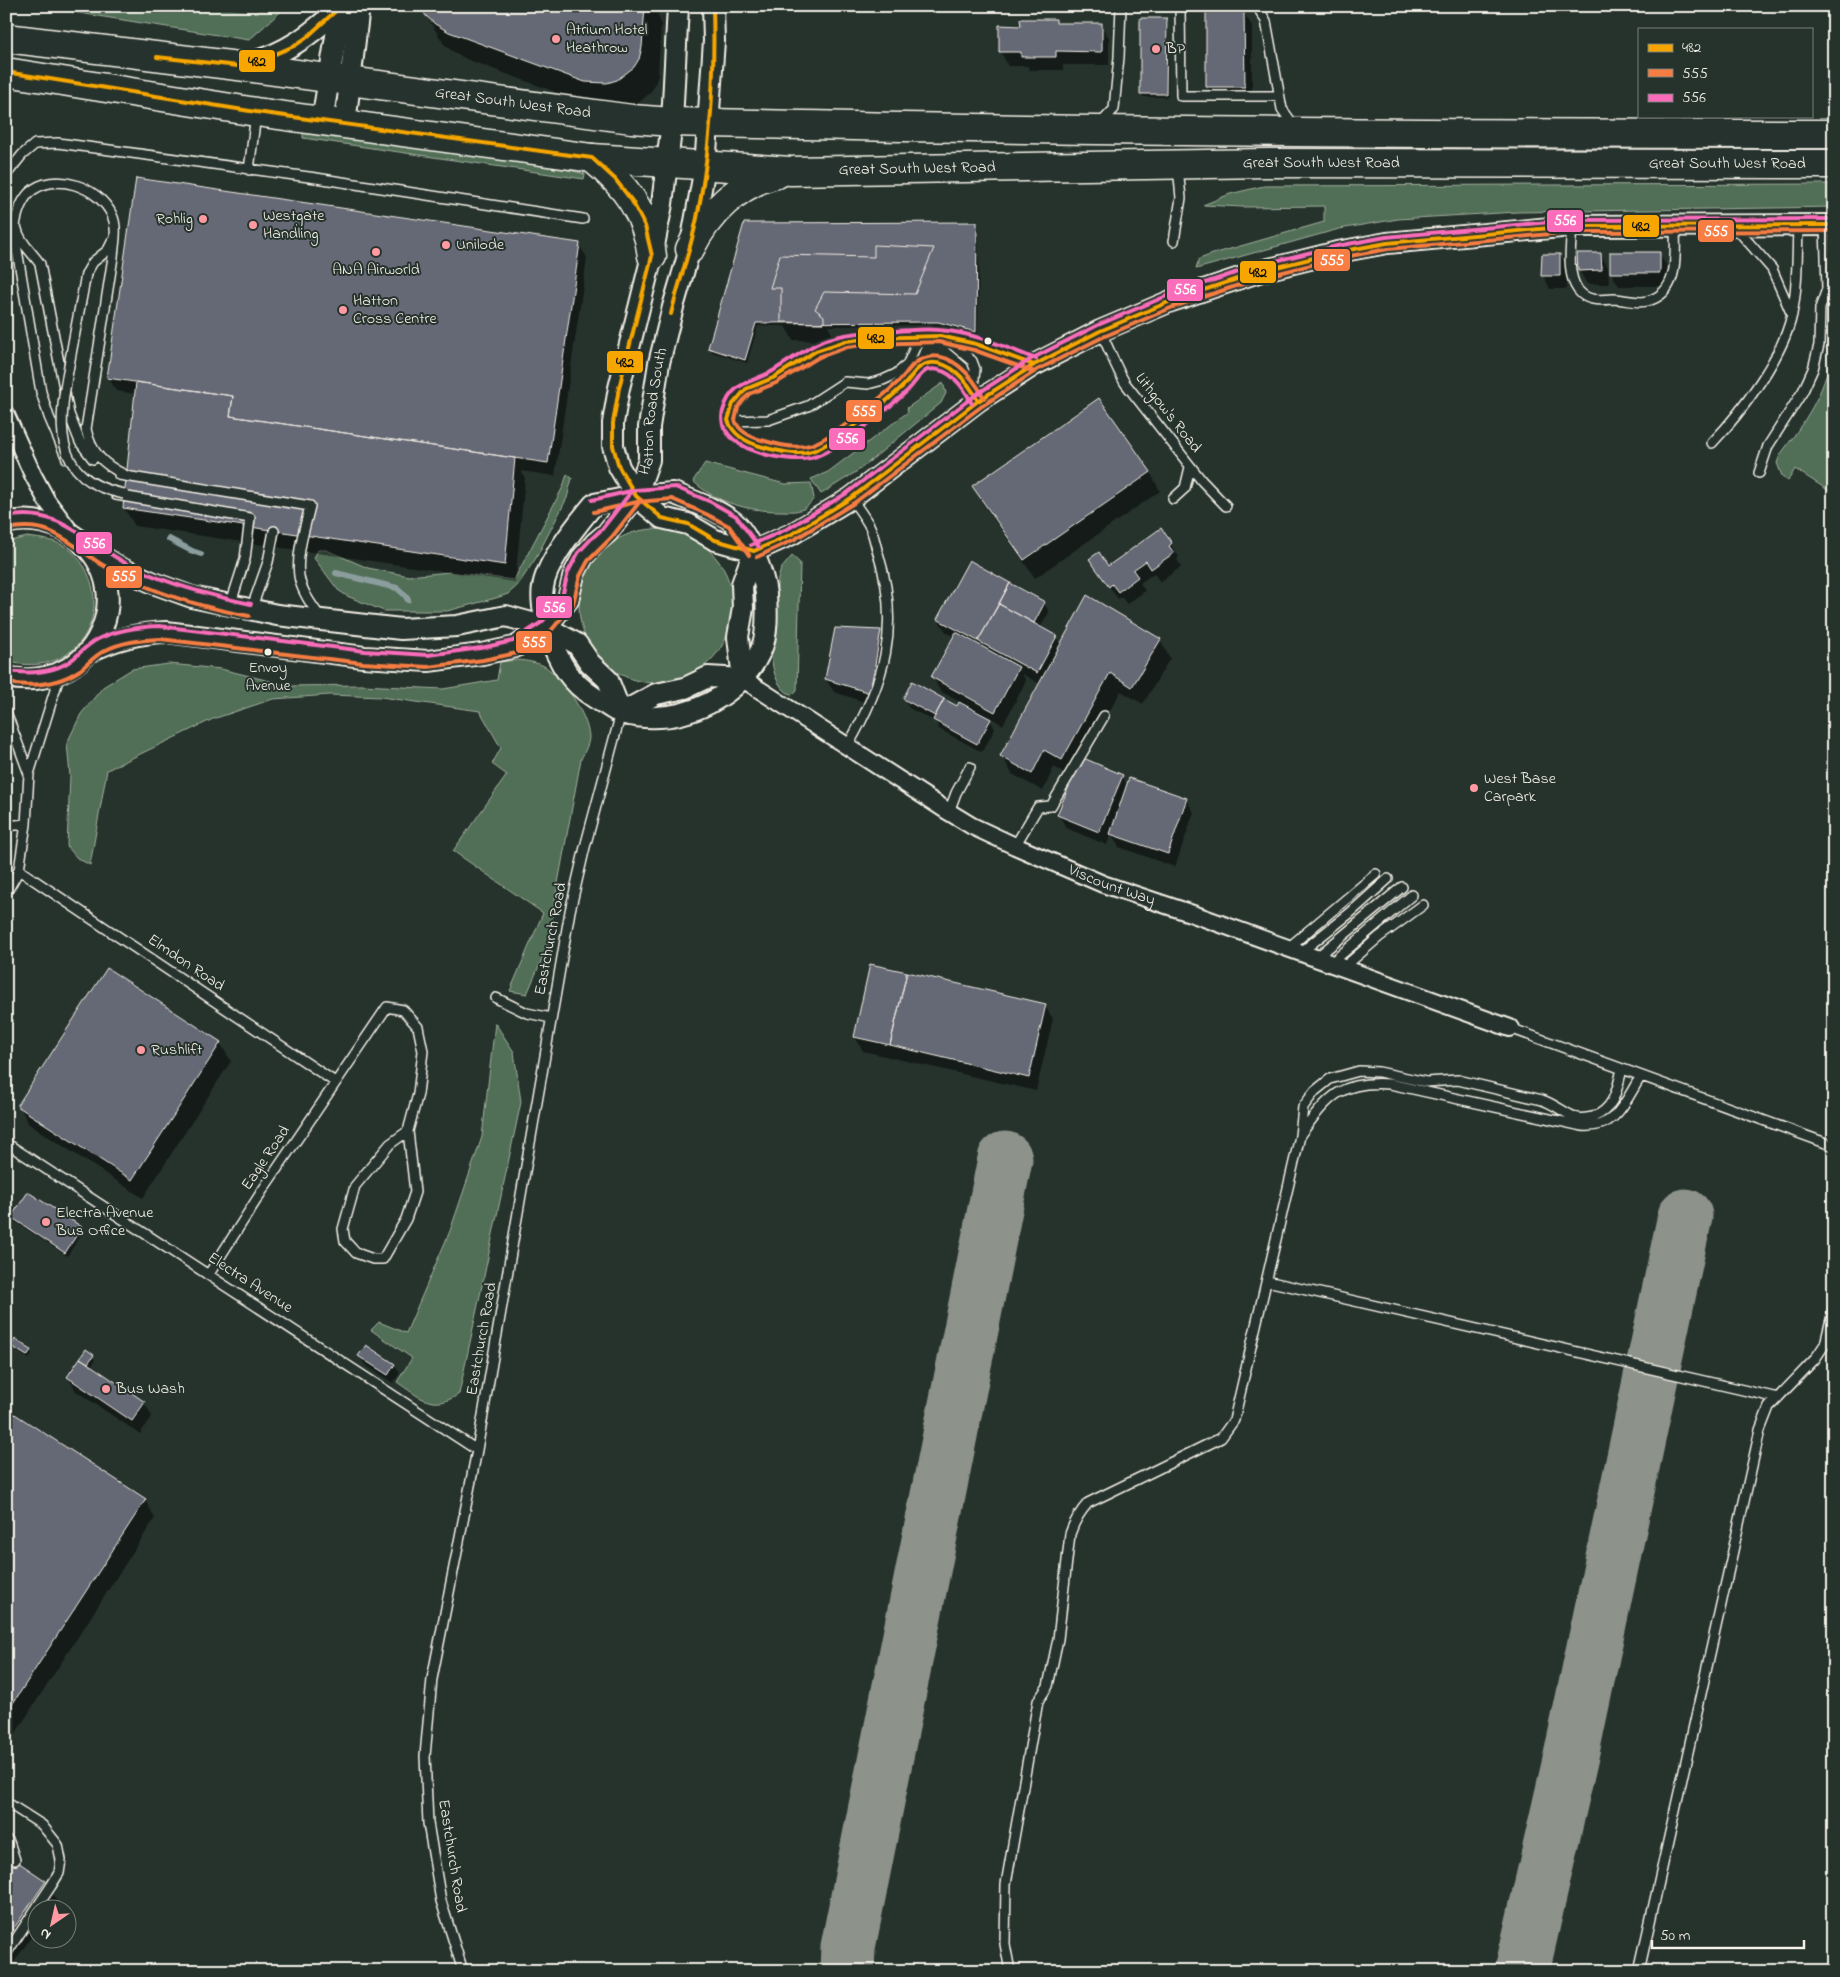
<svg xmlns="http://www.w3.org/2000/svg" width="1840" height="1977" font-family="'Indie Flower',sans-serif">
	<rect width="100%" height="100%" fill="#26332d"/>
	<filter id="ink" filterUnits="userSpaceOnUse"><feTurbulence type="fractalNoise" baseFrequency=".02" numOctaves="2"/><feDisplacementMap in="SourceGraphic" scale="10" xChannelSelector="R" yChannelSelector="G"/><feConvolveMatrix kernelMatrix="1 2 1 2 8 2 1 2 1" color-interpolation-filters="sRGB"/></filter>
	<g filter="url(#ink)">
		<path fill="#516e56" stroke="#a2b09f" d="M35 6H287L249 40Z
			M303 131 569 170 585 174 584 179 303 138Z
			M1834 184V207L1517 212 1398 219 1339 229 1196 269 1199 259 1213 254 1324 222V206L1243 207 1203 205 1230 194 1264 186Z
			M1834 296V494L1795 469 1788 481 1782 476 1777 463 1780 455C1803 424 1825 394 1831 355H1833L1828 319Z
			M943 383 946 393 941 403 859 470 821 494 811 479 828 472 908 412 907 408Z
			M705 463 785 484 811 483 814 498C811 502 808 507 803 509 796 512 788 511 780 511 749 511 716 503 693 481Z
			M567 474 572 478 567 498 536 558 518 585 508 594 496 598 447 611H384L347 596 338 590 314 558 318 550H326L368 568 409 576 449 572 514 580 563 487Z
			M579 606a77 77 0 1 1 154 0a77 77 0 1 1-154 0Z
			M27 537C42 539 58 540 70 550 112 586 97 656 40 664 29 665 16 665 6 660V542Z
			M792 556 800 563 797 690 792 695C758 681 775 608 778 579L781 569Z
			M518 660C526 661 536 662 544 666 563 677 588 716 589 737 589 744 584 753 581 759L553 910 548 945 527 994 510 991 543 913 453 851 507 775 492 764 501 748 480 711 381 697 330 695 273 699 213 719 107 770 90 865 77 858 67 846 70 776 67 743 81 714 103 687 132 669 169 664 221 669 290 686 362 685 443 689 497 680 500 662Z
			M495 1023 514 1052 521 1102 459 1394C433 1412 419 1397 397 1382L412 1358 371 1330 379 1322 406 1333 450 1231 482 1137Z"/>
		<path fill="#0007" d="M225 6H259L257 13 227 8Z
			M420 6H655L661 24 658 75 654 87 649 94 633 107 602 109 466 59 452 51 444 44Z
			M951 6H1007V7L952 8Z
			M1244 13 1252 26V100H1215L1208 87Z
			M1166 19 1168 23V97H1143L1141 93Z
			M1055 21 1057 25H1101L1109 38V65H1063V70H1030L1027 66H1008L1001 52 1000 27H1022Z
			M745 224H976L979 228 978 336 941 325 828 326 833 336V341L793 340 785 326H758L747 363 712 352 710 348Z
			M579 245 587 258 555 476 521 471 525 478 515 582 135 526 124 508 136 394 116 391 108 377Z
			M1659 253 1667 267V286H1619L1611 273Z
			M1601 254 1608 268 1609 284H1587L1579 270Z
			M1560 255 1568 269 1567 289H1550L1543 275Z
			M1150 472 1160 491 1035 578 984 505 973 487Z
			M1161 530 1179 557 1177 559 1181 567 1160 582 1154 573 1140 583 1145 591 1127 604 1121 597 1118 599 1091 560 1108 568Z
			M969 562 1044 603 1049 612 1040 628 1056 637 1061 645 1160 640 1170 658 1143 704 1121 691 1082 759 1122 776 1127 786 1186 799 1194 812 1175 867 1119 847 1111 834 1107 845 1066 828 1059 815 1074 778 1054 767 1043 791 1012 774 1002 756 1040 684 1022 674 1026 681 1003 725 988 716 995 729 982 752 939 729 936 722 909 708 904 699 913 683 957 707 960 702 940 691 933 677 955 637 946 632 938 619Z
			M880 631 888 645 877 706 834 692 826 679Z
			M1045 1006 1053 1019 1036 1091 863 1051 855 1037Z
			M220 1043 231 1061 143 1198 29 1124 19 1106Z
			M6 1193 13 1200 10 1205 6 1203Z
			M12 1217 81 1228 83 1232 67 1256 14 1221Z
			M12 1346 30 1351 32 1354 29 1359 15 1350Z
			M86 1351 95 1360 91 1367 144 1402 152 1416 140 1434 76 1391 68 1377Z
			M360 1356 394 1364 400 1373 393 1383 365 1365Z
			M6 1412 145 1500 155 1518 6 1748Z
			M6 1856 45 1882 56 1900 49 1910H38V1927L8 1971H6Z"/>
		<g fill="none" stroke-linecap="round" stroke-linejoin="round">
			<path stroke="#8c9d9e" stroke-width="6" d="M169 539 192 551 201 554
				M336 573 397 588 405 595 408 600"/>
			<path stroke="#8d928a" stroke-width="55" d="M847 1971 848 1947 1005 1159
				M1522 1971 1571 1756 1685 1216"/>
		</g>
		<path fill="#656774" stroke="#f4f1e8" d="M420 6H645L642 47 639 59 634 67 617 80 607 83 585 82 449 32 435 24 426 16Z
			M1206 12H1244L1245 87H1206Z
			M1140 18H1167L1166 94H1140Z
			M1020 19H1056V23H1102V52L1056 51V57H1021V52H999V25L1021 26Z
			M136 178 580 243 548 463 230 416 233 396 107 378Z
			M977 222 976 332 938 322 756 323 745 360 708 348 744 223Z
			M874 245 934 248 915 294 824 292 815 309 824 316V323L781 322V288H770L780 255 874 257Z
			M1610 252H1660V273H1610Z
			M1577 253H1601L1602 270 1578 271Z
			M1542 254H1560V276H1541Z
			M136 382 233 396 230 416 515 458 505 565 123 508Z
			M1099 398 1151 472 1024 560 972 486Z
			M1161 528 1172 543 1169 546 1174 553 1151 569 1146 561 1133 570 1138 577 1118 592 1112 584 1109 587 1089 559 1099 552 1108 566Z
			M969 560 1010 583 978 641 937 619Z
			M1010 583 1045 602 1034 623 999 604Z
			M1087 595 1161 639 1132 687 1110 673 1062 760 1044 750 1032 774 1000 756Z
			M999 604 1057 636 1037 673 978 641Z
			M835 628 881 630 870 693 825 679Z
			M956 632 1019 667 995 712 931 677Z
			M912 681 944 699 935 716 903 699Z
			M944 699 957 706 959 702 991 719 977 744 933 720Z
			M1081 757 1123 775 1099 832 1057 815Z
			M1129 778 1187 798 1168 854 1110 834Z
			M870 964 907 972 890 1045 854 1037Z
			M107 968 221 1042 132 1180 17 1106Z
			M907 972 1046 1004 1029 1078 890 1045Z
			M28 1192 82 1227 65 1253 11 1217Z
			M15 1339 31 1350 27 1356 11 1346Z
			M366 1345 395 1364 388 1375 358 1356Z
			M86 1349 94 1355 88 1363 80 1358Z
			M80 1358 145 1402 132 1421 67 1377Z
			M7 1409 146 1499 6 1714V1410Z
			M6 1854 46 1881 6 1940Z"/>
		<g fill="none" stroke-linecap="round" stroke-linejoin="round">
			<g stroke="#f4f1e8" stroke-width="12">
				<path id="service" d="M1180 6 1181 96H1279
					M1257 6 1266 21 1282 109 1295 127
					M1099 125 1114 109 1119 57 1121 6
					M249 170 256 114
					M6 175 22 155 35 144 58 143 316 178 583 219
					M1572 226C1571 245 1566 274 1578 290 1587 302 1600 300 1613 299 1623 299 1639 304 1647 301 1681 293 1675 252 1675 226
					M1736 228 1772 269 1792 315
					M17 229C19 242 33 253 40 264L69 414 80 442 93 459
					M1174 241 1181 198 1178 167
					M86 274 93 262 108 250 112 242
					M1100 331C1109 348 1115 366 1125 383L1202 481 1226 506
					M946 339 972 361 975 369 973 389
					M978 401C971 383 946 355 924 364 914 369 908 382 900 389 887 400 872 410 858 421 845 431 830 444 814 450 792 458 710 442 732 406 739 394 747 388 760 383 784 374 803 356 826 347 843 340 861 340 879 339 897 337 921 334 939 336 971 339 1004 353 1033 364
					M728 421 768 420 808 406 845 382 868 384 883 380 896 374 907 365 917 343 925 336
					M1712 443C1741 413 1784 355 1792 314 1798 285 1797 255 1798 226
					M67 459 49 417 41 392 14 232C16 218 19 204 29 193 54 170 99 187 112 215 118 228 114 243 113 257L86 429C91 453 104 465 125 475
					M1759 473 1768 446 1803 391 1813 369 1819 345 1820 308 1827 289 1825 226
					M119 475 310 506C305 528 296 553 299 576 301 591 313 607 321 618
					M116 495 250 518 245 559 230 606
					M1173 499 1185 488 1190 467
					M251 610 268 562 274 531
					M6 712 29 774
					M847 747C885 682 901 627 878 553 875 544 874 535 870 527 865 517 857 507 851 498
					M949 812 956 793 970 767
					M6 826 26 824
					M1015 846 1038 807 1051 806 1104 716
					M19 870 335 1082
					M6 893 19 870 26 824 29 774 60 674
					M1288 948 1376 874
					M1300 953 1350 913 1388 879
					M1316 958 1402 887
					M1331 963 1412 895
					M1343 968 1379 937 1423 905
					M496 998 527 1013 551 1018
					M1510 1028 1834 1146
					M1300 1135C1328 1098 1339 1080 1390 1084L1582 1126C1617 1129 1625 1101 1641 1076
					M6 1143 477 1450
					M209 1274 264 1188 387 1007 403 1010 418 1027 423 1051 418 1094 408 1131 415 1192 406 1219 383 1259H373L356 1253 345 1241 343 1229 355 1186 390 1144 408 1131
					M1267 1281 1778 1398
					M6 1802 42 1825 58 1845 61 1860 59 1873 51 1886 6 1954
					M6 1839 9 1842 15 1860
					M463 1971 441 1901 428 1823 425 1756 432 1679 477 1450 570 911 585 847 621 713
					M1010 1971 1005 1944 1006 1884 1038 1701 1048 1686 1058 1639 1070 1534C1074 1522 1079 1513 1088 1503L1221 1438 1234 1420 1300 1136 1303 1107 1315 1091 1330 1079 1359 1071 1379 1072 1426 1082 1458 1080 1542 1100C1555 1104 1565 1114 1577 1118 1582 1119 1588 1118 1593 1117 1615 1109 1617 1089 1622 1069
					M1639 1971 1760 1430 1769 1407 1815 1359 1825 1344 1834 1307"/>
			</g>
			<g stroke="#f4f1e8" stroke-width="20">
				<g id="minor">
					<path d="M6 415 33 475 47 501 72 534"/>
					<path id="s1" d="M743 679 949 812 972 826 1015 846 1103 884 1193 914 1510 1028"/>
				</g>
			</g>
			<g stroke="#f4f1e8" stroke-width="24">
				<g id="tertiary">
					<path d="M678 6 672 122 662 204 652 256 619 388 613 423V446L619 467 636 496 662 518 688 524 715 540 754 551"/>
					<path d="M245 64C285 55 310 35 340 8"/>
					<path d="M322 121 341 6"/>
					<path d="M345 124 359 6"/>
					<path d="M673 493C693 501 714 508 731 520 748 531 764 575 766 594 767 611 768 634 761 650 740 697 685 723 636 716 631 715 626 715 621 713 615 711 610 707 605 704 576 688 564 673 552 643 547 629 540 602 543 587 546 563 578 523 594 504L636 496Z"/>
					<path d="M6 523C24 518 46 521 62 529 148 573 103 697 6 677"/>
					<path d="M83 544 120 568 156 584 192 597 277 615 401 629 457 626 506 616 546 627 577 644 590 663 608 680 621 713"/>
					<path d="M754 551 792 534 851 498 978 401 1034 365 1100 331 1171 301 1261 271 1338 252 1387 243 1572 226 1834 225"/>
					<path id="s2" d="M89 652C114 639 138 633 166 632L364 657 428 661 482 654 515 647 546 627 568 600 574 574 583 557 595 543 607 533 636 496 649 460V427L659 363 673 307 690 249 705 167 714 41 713 6"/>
					<path d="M743 679 738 637 743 608 742 584 754 551"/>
					<path d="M621 713 656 694 685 688 708 677 743 679"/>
				</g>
			</g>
			<g stroke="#f4f1e8" stroke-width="31">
				<g id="trunk">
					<path id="s3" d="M6 38 238 66 632 119 672 122C1059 132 1446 134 1834 134"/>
					<path id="s4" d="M6 72 256 112 592 158 791 171 1267 163 1834 164"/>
					<path d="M592 158C625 185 647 213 652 256"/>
					<path d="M690 249C707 214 738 183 777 174"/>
				</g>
			</g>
			<use href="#service" stroke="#26332d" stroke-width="9"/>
			<use href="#minor" stroke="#26332d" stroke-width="16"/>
			<use href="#tertiary" stroke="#26332d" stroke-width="20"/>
			<use href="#trunk" stroke="#26332d" stroke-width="28"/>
			<g stroke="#f4f1e8" stroke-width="12" stroke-linecap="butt">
				<path id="service-bridge" d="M86 274C81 302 75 331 70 360 59 419 48 479 124 494"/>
			</g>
			<use href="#service-bridge" stroke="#26332d" stroke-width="9"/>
			<g stroke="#26332d" stroke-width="8">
				<path id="bus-1" d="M157 57 238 66 259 61 294 46 306 38 341 6
					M6 72 256 112 592 158 615 179 632 201 645 226 652 256 619 388 613 423V446L619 467 636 496 662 518 688 524 715 540 754 551
					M671 314C679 282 690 251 697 218 711 148 715 77 713 6
					M978 401C969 383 949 357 926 364 915 367 910 380 902 387 884 404 834 444 812 451 797 456 778 451 763 447 748 443 733 436 728 420L733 404 746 389 773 378 816 351 846 341 870 338 940 336 976 344 1034 365
					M754 551 792 534 851 498 978 401 1034 365 1100 331 1171 301 1261 271 1338 252 1387 243 1572 226 1834 225"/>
			</g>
			<g stroke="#26332d" stroke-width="8">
				<path id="bus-2" d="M984 398C973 377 949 347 922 359 911 363 906 375 897 383 880 399 831 439 810 445 796 449 778 445 765 441 753 438 739 433 735 420L738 407 749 394 776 383 819 357 847 347 870 344 939 342 974 350 1032 371
					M594 512 637 502 672 499 706 514 729 526 749 555
					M7 529C51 520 67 542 101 564 112 571 125 577 138 583 174 599 211 609 249 616
					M757 557 795 539 854 503 982 406 1037 370 1103 337 1173 307 1263 277 1339 258 1388 249 1572 232 1834 231
					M6 683C32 687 58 685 80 670 88 664 94 656 104 651 121 642 140 640 160 639L363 663 428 667 483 660 517 653 550 632 573 604 580 576 588 561 612 537 641 500"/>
			</g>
			<g stroke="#26332d" stroke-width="8">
				<path id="bus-3" d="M972 404C964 387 948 365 927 370 918 375 914 385 906 392 888 409 837 450 814 457 788 465 713 449 723 411 731 382 750 383 771 372 788 362 804 349 823 341 844 333 867 332 890 331 906 331 923 328 939 330 972 332 1005 347 1036 359
					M592 500 635 490 675 487 711 502 736 516 759 547
					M6 517C62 505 91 548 137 569 174 586 212 596 251 604
					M751 545 789 528 847 493 974 396 1031 359 1098 325 1169 295 1259 265 1337 246 1386 237 1571 220 1834 219
					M7 671C29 674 55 674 74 658 82 651 88 644 98 639 117 630 138 627 159 626L365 651 428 655 481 648 513 641 542 622 562 597 568 572 578 553 591 539 602 529 631 492"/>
			</g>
			<use href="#bus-1" stroke="#f7a600" stroke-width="4"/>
			<use href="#bus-2" stroke="#f77d43" stroke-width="4"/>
			<use href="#bus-3" stroke="#fb6dba" stroke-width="4"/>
		</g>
	</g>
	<g fill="#ff9aa2" stroke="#26332d" stroke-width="2">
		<circle cx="556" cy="39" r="5"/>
		<circle cx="1156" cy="49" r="5"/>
		<circle cx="203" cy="219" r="5"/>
		<circle cx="253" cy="225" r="5"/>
		<circle cx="446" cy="245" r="5"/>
		<circle cx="376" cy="252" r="5"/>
		<circle cx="343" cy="310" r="5"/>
		<circle cx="1474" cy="788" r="5"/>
		<circle cx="141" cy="1050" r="5"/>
		<circle cx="46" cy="1222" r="5"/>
		<circle cx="106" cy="1389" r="5"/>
	</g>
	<g fill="#f4f1e8" stroke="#26332d" stroke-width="2">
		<circle cx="988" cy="341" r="4.5"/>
		<circle cx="268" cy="652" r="4.5"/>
	</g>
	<g text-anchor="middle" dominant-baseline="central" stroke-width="4" stroke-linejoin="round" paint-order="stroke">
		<g font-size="15" fill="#f4f1e8" stroke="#26332d">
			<text x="268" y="668">Envoy<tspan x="268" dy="18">Avenue</tspan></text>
		</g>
		<g font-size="16" fill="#f4f1e8" stroke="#26332d" text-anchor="start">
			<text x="566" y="30">Atrium Hotel<tspan x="566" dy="18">Heathrow</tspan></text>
			<text x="1166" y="49">BP</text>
			<text x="263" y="216">Westgate<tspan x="263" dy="18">Handling</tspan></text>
			<text x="193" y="219" text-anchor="end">Rohlig</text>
			<text x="456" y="245">Unilode</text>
			<text x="376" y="270" text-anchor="middle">ANA Airworld</text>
			<text x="353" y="301">Hatton<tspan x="353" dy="18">Cross Centre</tspan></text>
			<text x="1484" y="779">West Base<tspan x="1484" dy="18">Carpark</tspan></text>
			<text x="151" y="1050">Rushlift</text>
			<text x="56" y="1213">Electra Avenue<tspan x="56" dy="18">Bus Office</tspan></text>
			<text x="116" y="1389">Bus Wash</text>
		</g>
		<g font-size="16" fill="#f4f1e8" stroke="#26332d">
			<text stroke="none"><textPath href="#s3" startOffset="511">Great South West Road</textPath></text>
			<text stroke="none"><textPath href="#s4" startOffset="1322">Great South West Road</textPath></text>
			<text stroke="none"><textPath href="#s4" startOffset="1728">Great South West Road</textPath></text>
			<text stroke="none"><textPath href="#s4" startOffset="918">Great South West Road</textPath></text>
			<text stroke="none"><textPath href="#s2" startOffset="718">Hatton Road South</textPath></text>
			<text transform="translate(1168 413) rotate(52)">Lithgow's Road</text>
			<text stroke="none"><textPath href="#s1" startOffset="424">Viscount Way</textPath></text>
			<text transform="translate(551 939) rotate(-79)">Eastchurch Road</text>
			<text transform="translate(186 963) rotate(34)">Elmdon Road</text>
			<text transform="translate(266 1158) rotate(-56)">Eagle Road</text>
			<text transform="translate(250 1283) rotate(33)">Electra Avenue</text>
			<text transform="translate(482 1339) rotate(-80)">Eastchurch Road</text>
			<text transform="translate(452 1856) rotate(81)">Eastchurch Road</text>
		</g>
	</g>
	<g stroke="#26332d" stroke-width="2">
		<rect x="238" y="49" width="38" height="24" rx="5" fill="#f7a600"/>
		<rect x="1546" y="209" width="38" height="24" rx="5" fill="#fb6dba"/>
		<rect x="1622" y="214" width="38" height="24" rx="5" fill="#f7a600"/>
		<rect x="1697" y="219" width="38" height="24" rx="5" fill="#f77d43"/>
		<rect x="1313" y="248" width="38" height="24" rx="5" fill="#f77d43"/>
		<rect x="1239" y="260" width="38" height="24" rx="5" fill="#f7a600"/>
		<rect x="1166" y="278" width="38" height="24" rx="5" fill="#fb6dba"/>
		<rect x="857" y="326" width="38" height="24" rx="5" fill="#f7a600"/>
		<rect x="606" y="350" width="38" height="24" rx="5" fill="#f7a600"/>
		<rect x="845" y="399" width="38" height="24" rx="5" fill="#f77d43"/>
		<rect x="828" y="427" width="38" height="24" rx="5" fill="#fb6dba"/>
		<rect x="75" y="531" width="38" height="24" rx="5" fill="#fb6dba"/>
		<rect x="105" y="565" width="38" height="24" rx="5" fill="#f77d43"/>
		<rect x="535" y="595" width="38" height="24" rx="5" fill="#fb6dba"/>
		<rect x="515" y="630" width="38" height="24" rx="5" fill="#f77d43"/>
	</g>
	<g font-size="14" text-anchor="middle" font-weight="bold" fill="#fff">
		<text x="1565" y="225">556</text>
		<text x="1716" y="236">555</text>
		<text x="1332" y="265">555</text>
		<text x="1185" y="294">556</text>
		<text x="864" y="416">555</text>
		<text x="847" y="443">556</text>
		<text x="94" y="548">556</text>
		<text x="124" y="581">555</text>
		<text x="554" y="612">556</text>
		<text x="534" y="647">555</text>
	</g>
	<g font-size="14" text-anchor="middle" font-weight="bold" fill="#111">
		<text x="257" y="66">482</text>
		<text x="1641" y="231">482</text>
		<text x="1258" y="277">482</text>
		<text x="876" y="343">482</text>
		<text x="625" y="367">482</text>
	</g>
	<rect width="1840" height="1977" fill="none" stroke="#26332d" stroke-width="25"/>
	<rect x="12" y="12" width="1815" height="1952" fill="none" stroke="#f4f1e8" stroke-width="2" filter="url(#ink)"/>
	<rect x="1638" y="28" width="175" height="90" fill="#26332d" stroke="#787f78"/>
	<rect x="1648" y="44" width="25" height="8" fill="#f7a600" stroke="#787f78"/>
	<text x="1682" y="52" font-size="15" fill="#f4f1e8">482</text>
	<rect x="1648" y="69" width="25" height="8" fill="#f77d43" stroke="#787f78"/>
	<text x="1682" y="78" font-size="15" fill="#f4f1e8">555</text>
	<rect x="1648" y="94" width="25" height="8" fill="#fb6dba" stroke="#787f78"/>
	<text x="1682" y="102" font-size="15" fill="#f4f1e8">556</text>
	<g transform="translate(52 1924) rotate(214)"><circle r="24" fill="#26332d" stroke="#787f78"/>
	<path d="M0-4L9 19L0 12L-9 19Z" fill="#ff9aa2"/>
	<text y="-8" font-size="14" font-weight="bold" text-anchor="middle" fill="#f4f1e8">N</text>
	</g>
	<path d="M1652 1940v8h152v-8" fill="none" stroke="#f4f1e8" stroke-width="2.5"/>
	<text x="1660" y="1940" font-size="15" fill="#f4f1e8" stroke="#26332d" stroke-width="4" paint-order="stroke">50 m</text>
</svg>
